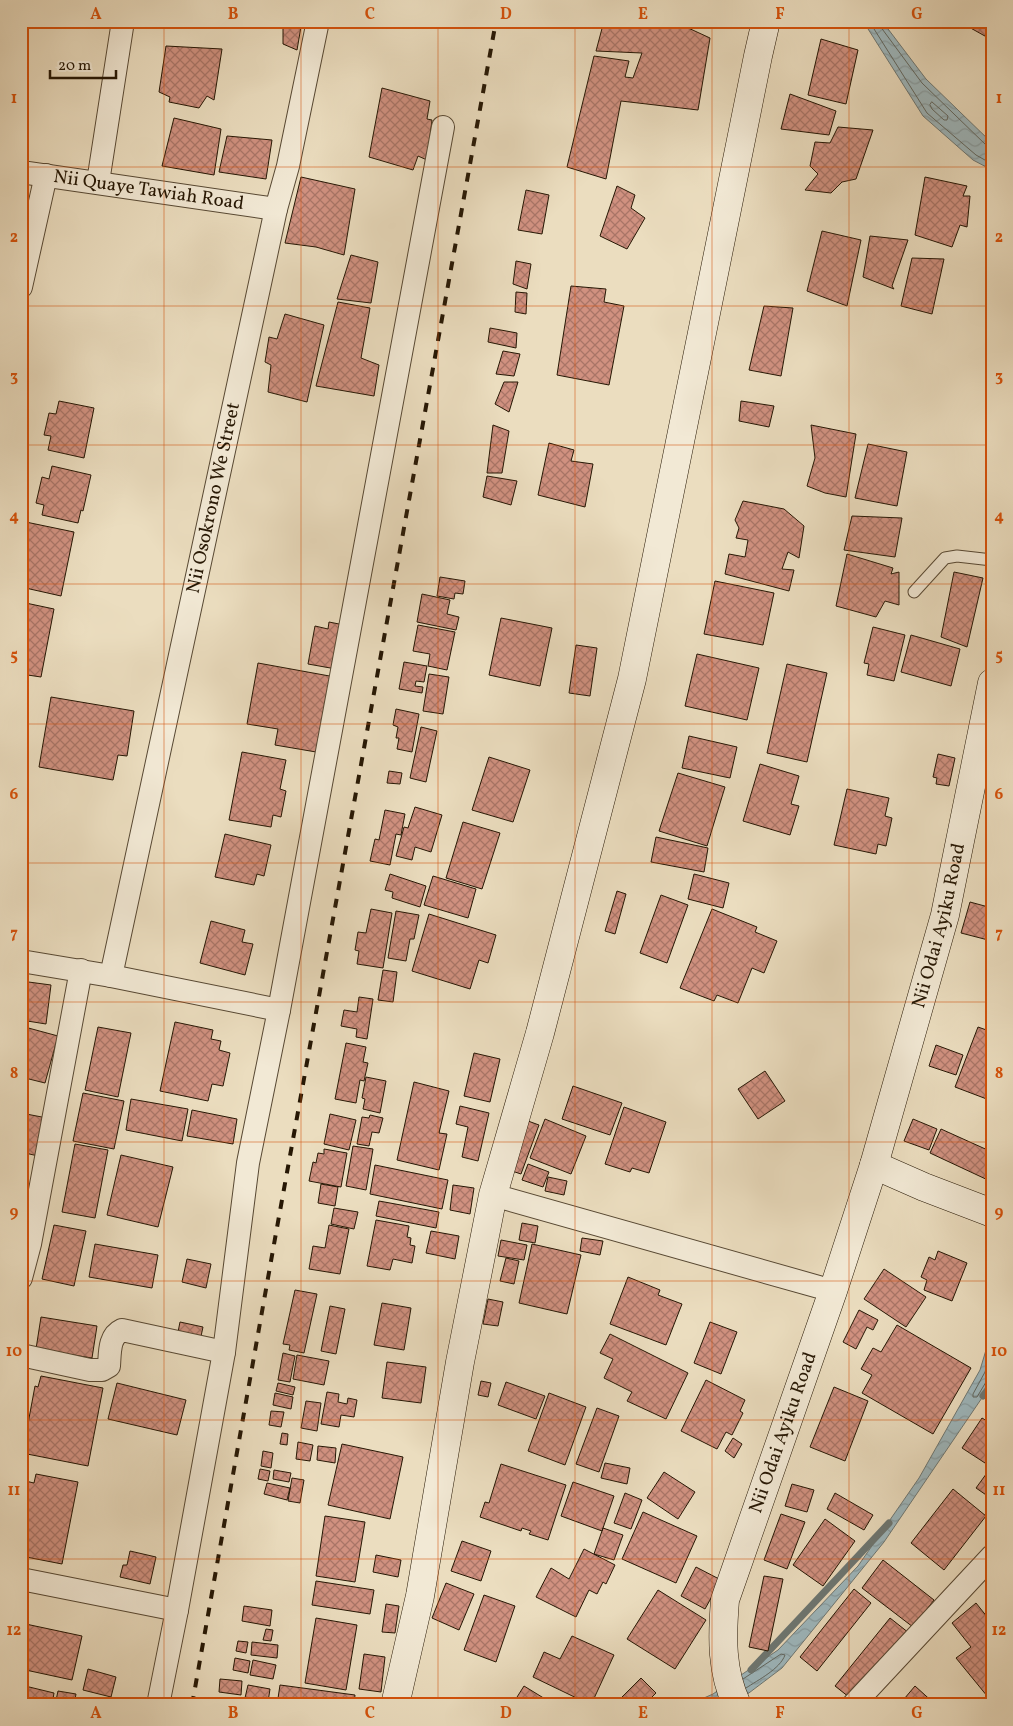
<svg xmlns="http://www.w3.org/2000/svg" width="1013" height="1726" font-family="Vollkorn,serif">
	<defs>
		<pattern id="water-waves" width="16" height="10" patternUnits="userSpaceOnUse" patternTransform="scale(1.25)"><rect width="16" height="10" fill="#9eb8be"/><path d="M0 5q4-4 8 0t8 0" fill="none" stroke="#889da2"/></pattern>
		<pattern id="building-cross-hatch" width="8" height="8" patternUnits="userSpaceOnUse" patternTransform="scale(1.25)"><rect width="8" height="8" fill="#d09180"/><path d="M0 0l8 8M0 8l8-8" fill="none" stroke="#a97567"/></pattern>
	</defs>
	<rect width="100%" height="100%" fill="#ebddbf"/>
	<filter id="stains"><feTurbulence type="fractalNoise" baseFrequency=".004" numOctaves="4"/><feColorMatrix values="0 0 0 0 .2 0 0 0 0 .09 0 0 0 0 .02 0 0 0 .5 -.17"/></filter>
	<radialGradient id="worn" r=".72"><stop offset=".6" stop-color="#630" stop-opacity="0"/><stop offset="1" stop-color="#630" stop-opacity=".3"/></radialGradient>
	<path fill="url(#water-waves)" stroke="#6e7874" d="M863 21H882L926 79 992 143V170L973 160 923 116Z
		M992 1330V1379L988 1389 884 1542 782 1668 733 1705H688L713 1694 778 1650 858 1566 919 1478 980 1370Z"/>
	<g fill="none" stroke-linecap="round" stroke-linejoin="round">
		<path stroke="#626861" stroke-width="1" d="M869 21 927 113 976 155 992 164
			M879 21 880 26 922 83 986 145 992 146
			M932 102 948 116 947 120H944L932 109 930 105Z
			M992 1348 985 1372 973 1394V1397H977L986 1382 992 1380
			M743 1679 781 1654 785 1655C780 1669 758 1680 746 1688"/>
		<path stroke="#6e7874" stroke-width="7" d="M983 1396 992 1384
			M751 1670 889 1523"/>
	</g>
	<path fill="url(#building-cross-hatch)" stroke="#261704" d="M283 21H302L297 50 283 44Z
		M604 21H673L710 38 698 110 621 101 606 179 567 167 594 56 629 61 625 77 633 78 642 53 596 51Z
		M969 21H992V40L967 26Z
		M821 39 858 50 846 104 808 95Z
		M166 46 222 49 214 100 207 96 199 108 169 102 170 97 159 92Z
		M382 88 430 101 427 119 432 120 427 160 418 156 413 170 369 157Z
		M790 94 836 111 829 135 781 129Z
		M174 118 221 129 214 175 162 166Z
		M838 127 873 130 856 179 842 182 831 193 805 190 818 174 810 166 815 142 830 143Z
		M227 136 272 140 266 179 219 172Z
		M301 177 355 189 344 255 316 247 285 243Z
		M925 177 967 186 963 196H970L967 227 960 225 952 247 915 235Z
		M617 186 635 195 631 208 645 218 627 249 600 236Z
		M526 190 549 195 542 234 518 230Z
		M822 231 861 240 847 306 807 291Z
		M870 236 908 240 892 286 894 289 863 277Z
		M351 255 378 262 371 303 337 299Z
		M912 258 944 259 932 314 901 306Z
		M516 261 531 264 527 289 513 284Z
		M571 286 606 289 604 302 624 306 609 385 557 375Z
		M516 292 527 293 526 314 515 312Z
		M338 302 370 308 361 358 379 365 374 396 316 386Z
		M764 306 793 308 781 376 749 370Z
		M285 314 324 325 307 402 268 392 271 365 265 362 269 337 277 339Z
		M490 328 517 333 516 348 488 342Z
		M503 351 520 354 514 376 496 374Z
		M504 382H518L509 412 495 404Z
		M59 401 94 408 84 458 48 450 51 436 44 435 49 413 56 414Z
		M741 401 774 406 769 427 739 421Z
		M493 425 509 431 502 473H487Z
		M811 425 856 434 846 497 825 493 807 486 815 458Z
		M549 443 574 450 571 461 593 464 585 507 538 495Z
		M868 444 907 452 897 506 855 498Z
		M52 466 91 475 83 511 81 510 78 523 42 515 44 505 36 503 42 477 49 479Z
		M487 476 517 481 511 505 483 497Z
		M743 501 784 509 804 526 799 558 788 552 782 569 794 570 789 591 725 574 729 554 745 557 748 540 736 538 739 528 735 520Z
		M852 516 902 518 895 557 844 550Z
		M21 521 74 532 61 596 21 587Z
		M847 554 893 568 891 574 899 572V605L885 601 876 617 836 606Z
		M954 572 983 578 967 647 941 637Z
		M440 577 465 581 463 594 455 593 454 599 437 596Z
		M715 581 774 593 763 645 704 634Z
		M422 594 450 600 447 614 459 617 456 630 417 622Z
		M21 602 54 609 41 677 21 674Z
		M501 618 552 628 540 686 489 675Z
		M329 622 344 625 336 669 308 664 315 626 328 629Z
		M418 625 455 632 447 670 428 666 430 654 413 651Z
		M873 627 905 635 894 681 867 675 869 664 864 663Z
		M911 635 960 649 951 686 901 672Z
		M576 645 597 648 590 696 569 693Z
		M697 654 759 668 747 720 685 706Z
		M404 662 427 666 424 682 416 681 415 686 423 687 422 693 399 689Z
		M258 663 335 677 322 753 275 745 278 729 247 724Z
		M787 664 827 673 807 762 767 753Z
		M429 674 449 677 443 714 423 711Z
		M51 697 134 711 127 756 118 755 113 780 39 767Z
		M396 709 419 714 412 752 397 749 399 738H396L398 727 393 725Z
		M421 727 437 731 426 782 410 778Z
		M689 736 737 747 730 778 682 768Z
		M242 752 286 760 280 789 286 791 281 817 273 815 271 827 229 820Z
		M938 754 955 758 949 786 936 784 937 778 933 777Z
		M489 757 530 770 513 822 472 810Z
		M760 764 799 776 791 804 799 806 790 835 743 821Z
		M389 771 402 773 400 784 387 783Z
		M678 773 725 787 707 846 659 831Z
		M847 789 889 798 885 816 892 818 886 846 878 844 876 854 834 845Z
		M415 807 442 815 431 852 415 847 412 860 396 856 404 827 408 828Z
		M385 810 405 814 401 835 396 834 390 865 370 861 375 839 379 840Z
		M463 822 500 833 482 889 446 878Z
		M225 834 271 845 264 876 257 874 254 885 215 877Z
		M656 837 708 848 704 872 651 862Z
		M390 874 426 886 420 907 392 898 393 892 385 890Z
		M694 874 729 883 723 908 688 899Z
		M433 876 476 889 468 918 424 905Z
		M617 891 626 894 615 934 605 931Z
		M661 895 688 905 667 963 640 953Z
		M970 902 992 908V941L961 933Z
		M371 909 392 913 383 968 357 964 359 951 355 950 358 932 366 933Z
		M712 909 757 927 755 932 777 941 764 973 752 968 738 1003 717 995 714 1001 680 988Z
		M396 911 419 915 414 939H410L406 961 388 958Z
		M429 914 496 935 488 963 479 960 470 989 412 971Z
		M211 921 245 930 242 942 253 944 245 975 200 963Z
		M383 970 397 972 393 1002 378 1000Z
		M21 981 51 985 46 1024 21 1020Z
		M359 997 373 999 367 1039 356 1037 357 1029 341 1026 344 1010 357 1012Z
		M175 1022 213 1030 211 1039 221 1041 219 1050 230 1053 223 1086 212 1084 208 1101 160 1091Z
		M21 1026 58 1036 45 1083 21 1077Z
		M98 1027 131 1033 118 1097 85 1090Z
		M978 1027 992 1032V1101L955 1087Z
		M346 1043 366 1047 363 1062 368 1063 364 1081 360 1080 356 1103 335 1099Z
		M936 1045 963 1055 956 1075 929 1066Z
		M474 1053 500 1059 490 1102 464 1096Z
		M765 1071 785 1101 758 1119 738 1089Z
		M366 1077 386 1081 380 1113 363 1109 365 1099 362 1098Z
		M414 1082 449 1091 439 1133 447 1134 439 1170 397 1160Z
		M573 1086 622 1103 610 1135 562 1119Z
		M83 1093 124 1101 114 1149 73 1141Z
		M131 1099 188 1109 182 1141 126 1130Z
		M460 1106 489 1113 478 1161 462 1157 468 1127 456 1124Z
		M624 1107 666 1122 649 1173 632 1168 630 1172 605 1164Z
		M192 1110 237 1119 233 1144 187 1136Z
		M21 1113 47 1118 38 1156 21 1152Z
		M330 1114 356 1120 349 1150 324 1144Z
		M370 1115 383 1118 379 1133 372 1132 369 1146 357 1144 362 1117 369 1118Z
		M545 1119 586 1136 571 1174 530 1158Z
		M913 1119 937 1129 929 1150 904 1141Z
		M528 1121 539 1125 521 1174 509 1170Z
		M941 1129 992 1152V1176L990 1181 930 1153Z
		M75 1144 108 1150 95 1218 62 1212Z
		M353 1146 373 1149 366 1190 346 1186Z
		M324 1149 347 1153 341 1187 309 1181 313 1162 316 1163 318 1153 324 1154Z
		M121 1155 173 1167 158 1227 107 1215Z
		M528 1164 549 1172 543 1187 522 1180Z
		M375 1165 448 1180 442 1209 370 1194Z
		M548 1177 567 1181 564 1195 545 1191Z
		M321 1184 338 1187 335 1206 318 1203Z
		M453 1185 474 1188 470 1214 450 1210Z
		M379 1201 439 1212 436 1228 376 1216Z
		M334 1208 358 1212 354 1229 331 1224Z
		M376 1220 409 1226 407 1237 411 1238 410 1245 415 1246 412 1263 393 1259 390 1270 367 1266Z
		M522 1223 538 1226 535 1243 519 1240Z
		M54 1225 86 1231 74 1286 42 1279Z
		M329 1225 349 1229 340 1274 309 1269 313 1246 325 1248Z
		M431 1231 459 1236 455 1259 426 1253Z
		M582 1238 603 1241 600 1255 580 1251Z
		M501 1240 527 1245 524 1260 498 1256Z
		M95 1244 158 1255 152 1288 89 1277Z
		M532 1244 581 1255 567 1314 519 1303Z
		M938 1251 967 1263 952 1301 924 1290 927 1280 921 1277 929 1257 935 1260Z
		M506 1258 519 1261 514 1284 500 1281Z
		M187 1259 211 1264 206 1288 182 1282Z
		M884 1269 926 1297 906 1327 864 1299Z
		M628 1277 660 1290 658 1295 682 1304 666 1345 610 1324Z
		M295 1290 317 1294 304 1353 289 1350 290 1345 283 1344Z
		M488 1299 503 1302 498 1326 483 1324Z
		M382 1303 411 1308 404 1350 374 1345Z
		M330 1306 345 1309 336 1354 321 1351Z
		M859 1310 878 1320 873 1330 867 1327 856 1349 843 1342Z
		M41 1317 97 1326 92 1358 36 1349Z
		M180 1322 203 1327 200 1341 177 1337Z
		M710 1322 737 1332 721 1374 694 1363Z
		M897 1325 971 1368 933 1434 862 1393 872 1375 861 1369 873 1348 881 1352Z
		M610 1334 688 1373 666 1419 627 1401 632 1392 604 1378 613 1359 600 1353Z
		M283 1353 295 1356 290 1382 278 1380Z
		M297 1355 329 1361 324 1385 293 1379Z
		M387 1362 426 1367 421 1403 382 1398Z
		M41 1376 103 1388 88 1466 22 1453 21 1428 27 1429 35 1386 38 1387Z
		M706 1380 745 1400 740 1411 743 1413 732 1435 726 1432 717 1449 681 1431Z
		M481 1381 491 1383 488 1397 478 1395Z
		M506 1382 545 1396 536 1419 498 1405Z
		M117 1383 186 1400 177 1435 108 1419Z
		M278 1383 295 1387 293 1395 276 1391Z
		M834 1387 868 1401 845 1461 810 1447Z
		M327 1392 339 1394 338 1402 347 1404 348 1398 357 1400 354 1417 341 1415 339 1427 321 1424Z
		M275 1393 293 1397 291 1409 273 1405Z
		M549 1393 586 1407 565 1465 528 1451Z
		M306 1401 321 1403 317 1431 301 1428Z
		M597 1408 619 1416 599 1472 576 1464Z
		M271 1411 284 1412 281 1427 269 1425Z
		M982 1418 992 1424V1453L985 1463 962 1448Z
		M282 1433 288 1434 287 1445 280 1444Z
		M733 1438 742 1444 734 1458 725 1451Z
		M298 1442 313 1445 310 1461 296 1459Z
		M342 1444 403 1457 390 1519 328 1505Z
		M318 1446 336 1448 335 1463 317 1460Z
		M263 1451 273 1453 271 1468 261 1466Z
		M605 1463 630 1468 627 1484 601 1478Z
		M501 1464 566 1485 548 1540 529 1534 531 1531 522 1528 521 1531 480 1517 485 1502 489 1503Z
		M992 1466V1499L976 1488Z
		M260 1469 270 1471 268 1481 258 1479Z
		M274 1470 291 1473 289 1482 273 1479Z
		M664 1472 695 1492 678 1519 647 1498Z
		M36 1474 78 1482 62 1564 21 1556V1480L34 1483Z
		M292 1478 304 1480 300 1503 288 1501Z
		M573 1482 614 1496 602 1531 561 1516Z
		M267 1483 290 1488 287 1500 264 1494Z
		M792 1484 814 1490 807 1512 785 1506Z
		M953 1489 986 1516 944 1570 911 1543Z
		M625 1493 642 1500 631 1529 614 1523Z
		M835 1493 873 1515 864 1530 827 1509Z
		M643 1512 697 1536 676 1583 622 1559Z
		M781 1514 805 1522 787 1569 764 1560Z
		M325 1516 365 1522 355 1582 316 1576Z
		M825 1519 855 1541 823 1586 793 1565Z
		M603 1528 623 1535 614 1560 594 1554Z
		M462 1541 491 1551 481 1581 451 1571Z
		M584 1549 615 1565 606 1584 603 1582 597 1594 589 1590 576 1617 536 1597 551 1568 569 1579Z
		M130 1551 156 1557 150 1584 120 1577 123 1565H127Z
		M376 1555 401 1560 398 1577 373 1572Z
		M883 1560 934 1600 913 1627 862 1588Z
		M696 1567 721 1580 705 1609 681 1596Z
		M764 1576 783 1579 768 1651 749 1647Z
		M316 1581 374 1590 370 1614 312 1605Z
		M446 1583 474 1594 459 1630 432 1618Z
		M854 1589 871 1603 817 1671 800 1657Z
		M658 1590 706 1620 675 1669 627 1639Z
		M484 1595 515 1606 496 1662 464 1650Z
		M976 1603 992 1623V1702L956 1658 971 1647 952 1623Z
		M386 1604 399 1606 395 1633 382 1632Z
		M244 1606 272 1610 270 1626 242 1621Z
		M316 1618 357 1625 346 1690 305 1683Z
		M890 1618 909 1633 854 1701 835 1686Z
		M21 1623 82 1636 72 1680 21 1669Z
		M266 1629 273 1630 271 1641 263 1640Z
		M572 1636 614 1655 591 1705 533 1677 544 1652 560 1659Z
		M238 1641 248 1642 246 1653 236 1651Z
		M252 1642 278 1645 277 1658 251 1655Z
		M364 1654 385 1657 381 1692 359 1689Z
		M235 1658 250 1661 248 1673 233 1670Z
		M253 1660 276 1665 273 1679 250 1675Z
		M88 1669 116 1677 111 1697 83 1690Z
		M641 1678 656 1693 644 1705H614Z
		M220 1679 242 1681 241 1695 219 1692Z
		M21 1685 54 1693 52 1705H21Z
		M248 1685 270 1689 268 1702 245 1698Z
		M280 1685 355 1695 354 1705H277Z
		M524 1686 555 1705H512Z
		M915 1686 936 1705H899Z
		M58 1691 76 1694 74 1705H55Z"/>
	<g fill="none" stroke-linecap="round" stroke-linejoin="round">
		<g stroke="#574833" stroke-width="13">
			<path id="lane" d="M914 592 945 558 957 556 992 560"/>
		</g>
		<g stroke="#574833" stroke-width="24">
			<g id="street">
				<path id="s1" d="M21 172 276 209"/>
				<path d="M98 182 123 21"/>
				<path d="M21 287 46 175"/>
				<path d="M21 961 111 976 279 1010"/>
				<path id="s2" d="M111 976 276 209 288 166 318 21"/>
				<path d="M493 1195 833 1291"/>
				<path d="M21 1278 30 1244 81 970"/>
				<path d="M21 1355 90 1370H102L109 1366C110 1352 109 1336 122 1330L224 1352"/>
				<path d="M21 1579 177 1610"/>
				<path d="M158 1705 177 1610 224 1352 248 1163 279 1010 443 127"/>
				<path d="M853 1705 992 1556"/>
			</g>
		</g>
		<g stroke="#261704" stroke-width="29">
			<g id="secondary">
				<path d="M874 1165 924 1187 992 1213"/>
				<path d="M395 1705 420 1596 460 1362 493 1195 540 1033 632 679 758 56 766 21"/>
				<path id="s3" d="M737 1705C721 1671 722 1637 725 1600L833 1291 874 1165 945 915 992 683"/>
			</g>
		</g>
		<use href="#lane" stroke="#f2e9d5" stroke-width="11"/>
		<use href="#street" stroke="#f2e9d5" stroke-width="22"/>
		<use href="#secondary" stroke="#f2e9d5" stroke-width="28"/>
		<path stroke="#261704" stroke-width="4" stroke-dasharray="9 9" stroke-linecap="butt" d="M192 1705 276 1233 496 21"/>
	</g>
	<path fill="none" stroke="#d5520b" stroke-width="1" stroke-opacity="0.55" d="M164 21V1705M301 21V1705M438 21V1705M575 21V1705M712 21V1705M849 21V1705M21 167H992M21 306H992M21 445H992M21 584H992M21 724H992M21 863H992M21 1002H992M21 1142H992M21 1281H992M21 1420H992M21 1559H992"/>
	<g text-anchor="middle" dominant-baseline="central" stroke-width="5" stroke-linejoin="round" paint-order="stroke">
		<g font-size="19" fill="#261704" stroke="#f2e9d5">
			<text stroke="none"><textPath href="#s1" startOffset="129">Nii Quaye Tawiah Road</textPath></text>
			<text stroke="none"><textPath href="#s2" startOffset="489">Nii Osokrono We Street</textPath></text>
			<text stroke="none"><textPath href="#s3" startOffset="815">Nii Odai Ayiku Road</textPath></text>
			<text stroke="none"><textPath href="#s3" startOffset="284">Nii Odai Ayiku Road</textPath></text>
		</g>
	</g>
	<rect width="1013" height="1726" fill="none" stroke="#ebddbf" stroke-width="55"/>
	<path d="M50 70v8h66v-8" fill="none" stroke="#261704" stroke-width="2.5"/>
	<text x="58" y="70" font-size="15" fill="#261704" stroke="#f2e9d5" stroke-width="4" paint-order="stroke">20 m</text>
	<rect x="28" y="28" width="958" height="1670" fill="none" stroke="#d5520b" stroke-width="2"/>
	<g font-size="16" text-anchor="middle" font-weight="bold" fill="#d5520b">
		<text x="96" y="19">A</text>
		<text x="233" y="19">B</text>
		<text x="370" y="19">C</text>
		<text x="506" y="19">D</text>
		<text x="643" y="19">E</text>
		<text x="780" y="19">F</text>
		<text x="917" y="19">G</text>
		<text x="14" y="103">1</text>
		<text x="999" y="103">1</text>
		<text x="14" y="242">2</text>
		<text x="999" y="242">2</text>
		<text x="14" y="381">3</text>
		<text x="999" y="381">3</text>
		<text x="14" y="521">4</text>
		<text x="999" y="521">4</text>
		<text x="14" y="660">5</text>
		<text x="999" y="660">5</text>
		<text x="14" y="799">6</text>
		<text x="999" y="799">6</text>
		<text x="14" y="938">7</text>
		<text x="999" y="938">7</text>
		<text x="14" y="1078">8</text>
		<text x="999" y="1078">8</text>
		<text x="14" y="1217">9</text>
		<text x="999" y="1217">9</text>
		<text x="14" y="1356">10</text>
		<text x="999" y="1356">10</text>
		<text x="14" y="1495">11</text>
		<text x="999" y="1495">11</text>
		<text x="14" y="1635">12</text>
		<text x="999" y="1635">12</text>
		<text x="96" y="1718">A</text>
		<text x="233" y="1718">B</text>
		<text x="370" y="1718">C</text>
		<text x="506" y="1718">D</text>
		<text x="643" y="1718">E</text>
		<text x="780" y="1718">F</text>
		<text x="917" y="1718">G</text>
	</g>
	<rect width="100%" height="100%" filter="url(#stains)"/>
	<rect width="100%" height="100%" fill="url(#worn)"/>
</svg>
